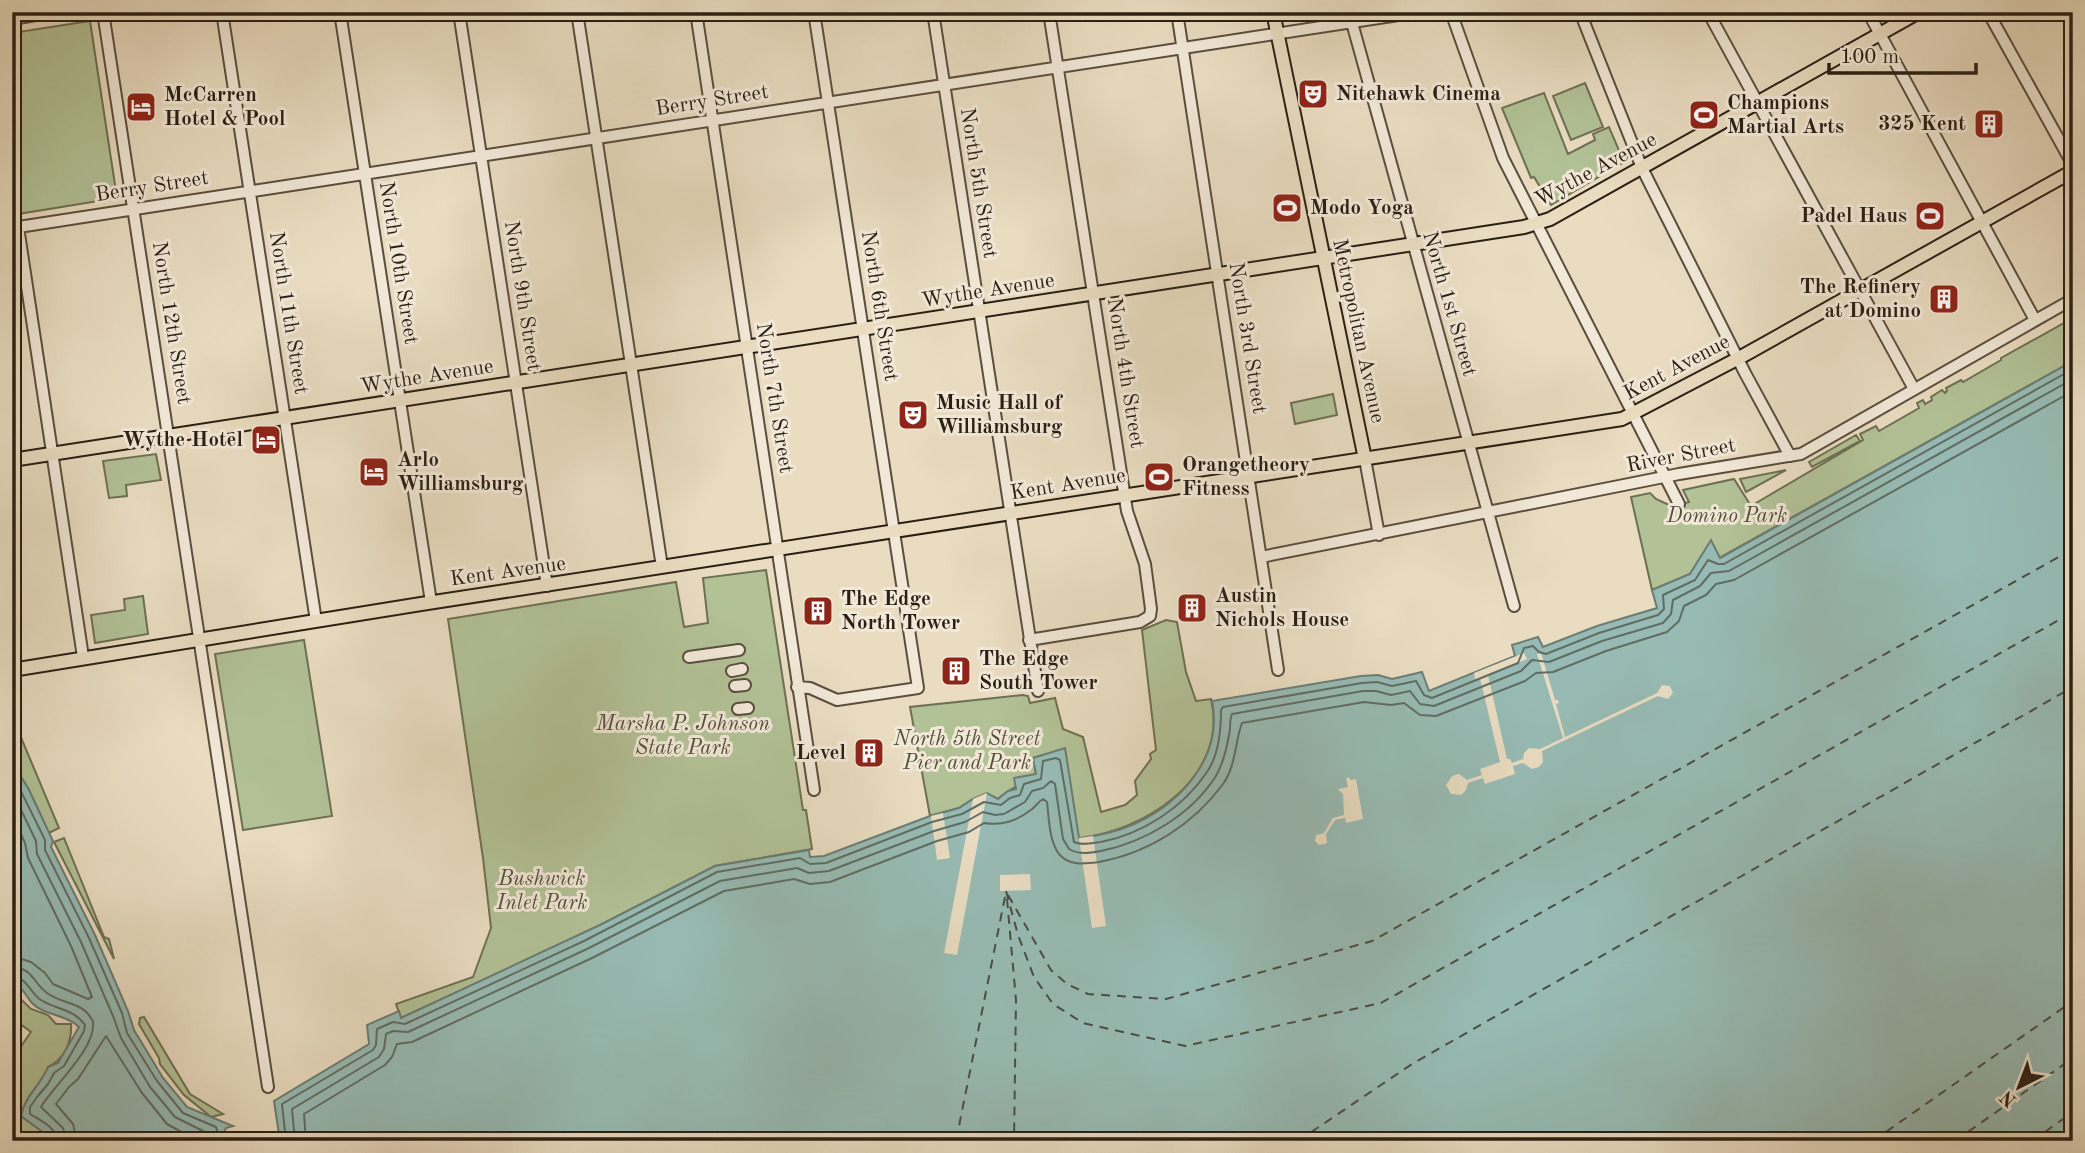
<svg xmlns="http://www.w3.org/2000/svg" width="2085" height="1153" font-family="'Old Standard TT',serif">
	<rect width="100%" height="100%" fill="#e9dcc1"/>
	<filter id="stains"><feTurbulence type="fractalNoise" baseFrequency=".00286" numOctaves="4"/><feColorMatrix values="0 0 0 0 .2 0 0 0 0 .09 0 0 0 0 .02 0 0 0 .5 -.17"/></filter>
	<radialGradient id="worn" r=".72"><stop offset=".6" stop-color="#630" stop-opacity="0"/><stop offset="1" stop-color="#630" stop-opacity=".3"/></radialGradient>
	<path fill="#b2c196" stroke="#6e7055" stroke-width="2" d="M90 21 117 198 12 215V33Z
		M1585 83 1603 127 1571 140 1553 96Z
		M1544 93 1568 154 1595 140 1593 134 1609 127 1624 162 1551 205 1534 177 1531 178 1502 108Z
		M2073 318V361L1719 558 1711 541 1690 574 1652 590 1631 497 1650 493 1656 499 1671 506 1689 502 1683 490 1734 479 1751 506 1863 440 1860 434 1876 426 1879 431 1919 408 1917 403 1923 400 1925 404 1932 400 1931 397 1942 390 1945 393 1947 391 1946 388 1961 380 1963 382 2001 360V358Z
		M1333 394 1337 415 1295 424 1291 403Z
		M1856 435 1860 441 1812 467 1809 462Z
		M156 454 161 480 126 485 127 496 109 498 103 461Z
		M1786 470 1746 492 1740 479Z
		M766 570 803 810H806L812 849 715 866 581 935 401 1018 396 1004 473 977 491 928 483 858 448 619 676 582 684 627 708 623 703 578Z
		M143 596 148 634 95 643 91 615 125 610 124 599Z
		M1166 620 1177 622 1186 672 1196 701 1211 699C1228 772 1157 823 1093 836L1092 928 1065 749 1033 758 1036 774C1023 784 1009 789 998 799H973L959 808 930 816 910 707 1023 695 1028 696 1030 703 1055 698 1063 729 1083 737 1101 812 1125 805 1137 795 1135 781 1151 759 1150 754 1156 750 1142 630Z
		M304 640 332 816 243 830 215 654Z
		M12 716 59 828 49 833 28 788 12 763Z
		M64 838 104 937 109 939 114 959 54 842Z
		M12 991 31 1009 48 1015 56 1024H71C72 1041 65 1059 48 1067 41 1085 25 1095 21 1116L55 1141H34L12 1126V1059L31 1032 12 1018Z
		M144 1017 190 1094 223 1114 211 1117 184 1095 160 1064 159 1058 139 1024 140 1018Z"/>
	<path fill="#97bbb4" stroke="#6b7d74" stroke-width="2" d="M2073 361V1141H280L274 1101 369 1044 367 1025 399 1011 401 1018 602 924 715 866 809 850 810 857 824 856 930 816 959 808 973 799 987 793 998 799 1008 791 1016 789 1014 778 1036 774 1033 758 1065 748 1079 838C1095 836 1112 833 1127 827 1178 807 1224 758 1212 701L1361 676 1378 675 1392 679 1422 672 1429 691 1515 656 1512 645 1538 637 1543 647 1597 626 1657 608 1652 590 1690 574 1711 540 1720 558Z
		M12 763 28 788 53 841 51 847 95 935 128 1011 134 1030 163 1078 187 1107 233 1126 226 1128 224 1133 227 1141H55L21 1116C25 1096 41 1085 48 1067L58 1063 79 1027C66 1014 44 1016 32 1003 24 994 24 988 12 981Z"/>
	<path fill="#e9dcc1" d="M1524 653 1527 659 1488 675 1507 759H1510L1512 763 1523 759 1524 753 1529 748 1540 749 1563 738 1537 654 1541 653 1555 700H1558L1559 703 1556 704 1565 737 1657 693 1662 685 1670 686 1673 693 1668 699 1658 696 1542 751 1543 762 1539 767 1532 769 1523 763 1513 766 1515 774 1485 784 1483 778 1468 783 1466 790 1461 795 1451 794 1446 785 1452 776 1459 774 1467 780 1482 775 1480 769 1500 762 1480 678 1475 679 1474 673Z
		M1349 777 1350 780 1356 779 1363 819 1346 823 1345 818 1335 820 1326 834 1327 843 1319 845 1315 841 1316 835 1324 833 1333 818 1344 815 1343 794 1338 789 1348 787 1346 778Z
		M987 793 957 955 944 953 973 799Z
		M943 813 950 858 937 860 931 816Z
		M1093 836 1106 926 1092 928 1079 838Z
		M1030 874 1031 890 1000 891V875Z"/>
	<g fill="none" stroke-linecap="round" stroke-linejoin="round">
		<path stroke="#606d64" stroke-width="2" d="M12 773 45 840V850L89 938 122 1013 127 1033 157 1081 183 1113 216 1127 220 1141
			M12 791 36 841 37 854 81 942 113 1016 121 1038 150 1087 175 1117 207 1133 210 1141
			M12 815 25 843 28 858 71 946 92 997 88 999 53 984 45 973 31 962 12 956
			M12 967C33 968 34 984 47 993 63 1005 84 1001 93 1022 96 1049 53 1086 41 1107L63 1128 67 1141
			M12 976C28 978 30 993 41 1000 57 1010 74 1009 85 1025L84 1031 64 1066 54 1073 48 1084 37 1097 30 1107V1114C41 1121 56 1127 58 1141
			M77 1141 73 1124 56 1104 69 1087 78 1079 106 1036 142 1093 167 1124 198 1141
			M286 1141 282 1104 373 1050 376 1045 377 1029 393 1022 405 1024 584 941 717 872 800 858 810 864 826 863 932 822 962 814 984 802 1001 805 1010 798 1020 795 1024 784 1041 779 1043 761 1056 758 1060 760 1074 842C1082 846 1092 843 1101 842 1142 834 1183 808 1207 772 1219 755 1221 730 1221 710L1223 707 1362 683 1377 682 1392 686 1416 681 1424 695 1432 698 1518 663 1524 648 1533 646 1539 652 1546 654 1599 633 1658 615 1664 609 1663 595 1695 580 1708 560 1718 564H1724L2073 369
			M295 1141 292 1109 379 1057 384 1049 386 1034 393 1031 408 1032 587 949 720 881 797 868 809 873 829 871 934 831 965 822 983 812 995 815 1004 814 1025 802 1032 791 1043 788 1051 781 1055 784 1063 839 1069 849C1079 855 1090 853 1101 851 1145 842 1191 815 1216 776 1222 765 1227 747 1229 735 1231 728 1229 721 1232 714L1363 691H1376L1391 695 1410 691 1420 704 1434 706 1521 671 1532 660 1549 662 1602 641 1663 623 1671 614 1673 600 1700 586 1711 573 1729 571 2073 379
			M306 1141 304 1114 385 1065 392 1057 397 1044 412 1042 592 958 724 891 794 879 810 884 830 882 937 841 969 832 984 823C1002 826 1016 821 1031 810 1036 806 1038 802 1043 799L1047 802C1049 818 1049 841 1059 854 1069 866 1084 864 1099 862 1148 853 1193 825 1223 784 1236 766 1235 741 1242 723L1364 702 1391 705 1404 703 1420 715 1436 716 1525 681 1536 673 1553 672 1606 651 1667 632 1679 621 1684 606 1706 595 1716 584 1734 580 2073 391"/>
		<path stroke="#4b4e44" stroke-width="2" stroke-dasharray="9 7" stroke-linecap="butt" d="M1006 891 1018 935 1034 977 1053 1004 1083 1023 1185 1046 1381 1003 2073 612
			M1008 895 1051 970 1067 984 1088 994 1166 999 1372 941 2073 549
			M1007 899 1016 1000 1014 1141
			M956 1141 1006 892
			M1298 1141 1412 1064 2073 687
			M1873 1141 2073 1001
			M1955 1141 2073 1058
			M2032 1141 2073 1112"/>
		<g stroke="#5a4e3f" stroke-width="14">
			<path id="minor" d="M103 12 268 1087
				M222 12 316 621
				M340 12 431 602
				M459 12 547 586
				M577 12 662 567
				M696 12 814 790
				M933 12 1038 691
				M1177 12 1278 670
				M1349 12 1514 606
				M1451 12 1503 158 1679 504
				M1580 12 1642 168 1745 373 1790 456
				M1708 12 1914 389
				M1868 12 2035 320
				M1988 12 2073 165
				M12 19 54 12
				M18 227 83 657
				M12 228 1418 12
				M1365 459 1379 535
				M1261 557 1679 474 1801 454 2073 299
				M1029 640 1140 622 1150 616 1151 609 1145 564 1127 511 1049 12
				M689 657 739 650
				M732 671 742 669
				M735 686 745 685
				M797 687 810 688 837 700 918 688 814 12
				M738 709 748 708"/>
		</g>
		<g stroke="#2a1f14" stroke-width="16">
			<path id="major" d="M1273 12 1365 459
				M12 460 1524 227 1550 219 1919 12
				M12 670 421 604 1622 419 1739 358 2073 171"/>
		</g>
		<use href="#minor" stroke="#f1e8d7" stroke-width="10"/>
		<use href="#major" stroke="#e9dcc1" stroke-width="12"/>
	</g>
	<defs>
		<g id="theatre-square" transform="scale(1.575)"><rect x="-9" y="-9" width="18" height="18" rx="4" fill="#8f2418" stroke="#f1e8d7"/><path d="M-5-5.5Q0-4 5-5.5V0Q5 5 0 6Q-5 5-5 0ZM-3.3-2.5H-1v1.5H-3.3ZM1-2.5H3.3v1.5H1ZM-2.8 1Q0 5.5 2.8 1Z" fill="#fff"/></g>
		<g id="hotel-square" transform="scale(1.575)"><rect x="-9" y="-9" width="18" height="18" rx="4" fill="#8f2418" stroke="#f1e8d7"/><path d="M-6-4.5h1.5V1H6V5H4.5V3h-9V5H-6ZM-4 0a1.8 1.8 0 1 1 3.6 0ZM.5 0V-2.5h3Q6-2.5 6 0Z" fill="#fff"/></g>
		<g id="stadium-square" transform="scale(1.575)"><rect x="-9" y="-9" width="18" height="18" rx="4" fill="#8f2418" stroke="#f1e8d7"/><path d="M0-5a6.5 5 0 1 0 0 10a6.5 5 0 1 0 0-10ZM-3.5-1.8h7v3.6h-7Z" fill="#fff"/></g>
		<g id="building-square" transform="scale(1.575)"><rect x="-9" y="-9" width="18" height="18" rx="4" fill="#8f2418" stroke="#f1e8d7"/><path d="M-4-6H4V6H1V3H-1V6H-4ZM-2.5-4.3h1.7v1.8h-1.7ZM.8-4.3h1.7v1.8H.8ZM-2.5-1h1.7V.8h-1.7ZM.8-1h1.7V.8H.8Z" fill="#fff"/></g>
	</defs>
	<g fill-rule="evenodd">
		<use href="#theatre-square" x="1313" y="94"/>
		<use href="#hotel-square" x="141" y="107"/>
		<use href="#stadium-square" x="1704" y="115"/>
		<use href="#building-square" x="1989" y="124"/>
		<use href="#stadium-square" x="1287" y="208"/>
		<use href="#stadium-square" x="1930" y="216"/>
		<use href="#building-square" x="1944" y="299"/>
		<use href="#theatre-square" x="913" y="415"/>
		<use href="#hotel-square" x="266" y="440"/>
		<use href="#hotel-square" x="374" y="472"/>
		<use href="#stadium-square" x="1159" y="477"/>
		<use href="#building-square" x="1192" y="608"/>
		<use href="#building-square" x="818" y="611"/>
		<use href="#building-square" x="956" y="671"/>
		<use href="#building-square" x="869" y="753"/>
	</g>
	<g text-anchor="middle" dominant-baseline="central" stroke-width="6" stroke-linejoin="round" paint-order="stroke">
		<g font-size="21" font-weight="bold" fill="#2a1f14" stroke="#f1e8d7" text-anchor="start">
			<text x="1336" y="94">Nitehawk Cinema</text>
			<text x="164" y="95">McCarren<tspan x="164" dy="24">Hotel &amp; Pool</tspan></text>
			<text x="1727" y="103">Champions<tspan x="1727" dy="24">Martial Arts</tspan></text>
			<text x="1966" y="124" text-anchor="end">325 Kent</text>
			<text x="1310" y="208">Modo Yoga</text>
			<text x="1907" y="216" text-anchor="end">Padel Haus</text>
			<text x="1921" y="287" text-anchor="end">The Refinery<tspan x="1921" dy="24">at Domino</tspan></text>
			<text x="936" y="403">Music Hall of<tspan x="936" dy="24">Williamsburg</tspan></text>
			<text x="243" y="440" text-anchor="end">Wythe Hotel</text>
			<text x="397" y="460">Arlo<tspan x="397" dy="24">Williamsburg</tspan></text>
			<text x="1182" y="465">Orangetheory<tspan x="1182" dy="24">Fitness</tspan></text>
			<text x="1215" y="596">Austin<tspan x="1215" dy="24">Nichols House</tspan></text>
			<text x="841" y="599">The Edge<tspan x="841" dy="24">North Tower</tspan></text>
			<text x="979" y="659">The Edge<tspan x="979" dy="24">South Tower</tspan></text>
			<text x="846" y="753" text-anchor="end">Level</text>
		</g>
		<g font-size="21" fill="#2a1f14" stroke="#f1e8d7">
			<text transform="translate(712 101) rotate(-9)">Berry Street</text>
			<text transform="translate(1596 170) rotate(-28)">Wythe Avenue</text>
			<text transform="translate(978 183) rotate(81)">North 5th Street</text>
			<text transform="translate(152 187) rotate(-9)">Berry Street</text>
			<text transform="translate(398 263) rotate(81)">North 10th Street</text>
			<text transform="translate(988 291) rotate(-9)">Wythe Avenue</text>
			<text transform="translate(522 296) rotate(81)">North 9th Street</text>
			<text transform="translate(1449 304) rotate(74)">North 1st Street</text>
			<text transform="translate(879 306) rotate(81)">North 6th Street</text>
			<text transform="translate(288 313) rotate(81)">North 11th Street</text>
			<text transform="translate(171 323) rotate(81)">North 12th Street</text>
			<text transform="translate(1358 331) rotate(78)">Metropolitan Avenue</text>
			<text transform="translate(1247 338) rotate(81)">North 3rd Street</text>
			<text transform="translate(1677 368) rotate(-28)">Kent Avenue</text>
			<text transform="translate(1125 373) rotate(81)">North 4th Street</text>
			<text transform="translate(427 377) rotate(-9)">Wythe Avenue</text>
			<text transform="translate(774 398) rotate(81)">North 7th Street</text>
			<text transform="translate(1681 456) rotate(-11)">River Street</text>
			<text transform="translate(1068 485) rotate(-9)">Kent Avenue</text>
			<text transform="translate(508 572) rotate(-8)">Kent Avenue</text>
		</g>
		<g font-size="21" font-style="italic" fill="#53503b" stroke="#f1e8d7">
			<text x="1727" y="516">Domino Park</text>
			<text x="683" y="724">Marsha P. Johnson<tspan x="683" dy="24">State Park</tspan></text>
			<text x="967" y="739">North 5th Street<tspan x="967" dy="24">Pier and Park</tspan></text>
			<text x="542" y="879">Bushwick<tspan x="542" dy="24">Inlet Park</tspan></text>
		</g>
	</g>
	<rect width="2085" height="1153" fill="none" stroke="#e9dcc1" stroke-width="42"/>
	<rect x="14" y="14" width="2057" height="1125" fill="none" stroke="#2a1f14" stroke-width="3.5"/>
	<rect x="21" y="21" width="2043" height="1111" fill="none" stroke="#2a1f14" stroke-width="2"/>
	<g transform="translate(2019 1087) rotate(222)" stroke="#f1e8d7" stroke-width="5" paint-order="stroke">
	<path d="M0-5L12 26L0 18L-12 26Z" fill="#2a1f14"/>
	<text y="-10" font-size="19" font-weight="bold" text-anchor="middle" fill="#2a1f14">N</text>
	</g>
	<path d="M1829 63v10h147v-10" fill="none" stroke="#2a1f14" stroke-width="3.5"/>
	<text x="1840" y="63" font-size="21" fill="#2a1f14" stroke="#f1e8d7" stroke-width="5" paint-order="stroke">100 m</text>
	<rect width="100%" height="100%" filter="url(#stains)"/>
	<rect width="100%" height="100%" fill="url(#worn)"/>
</svg>
